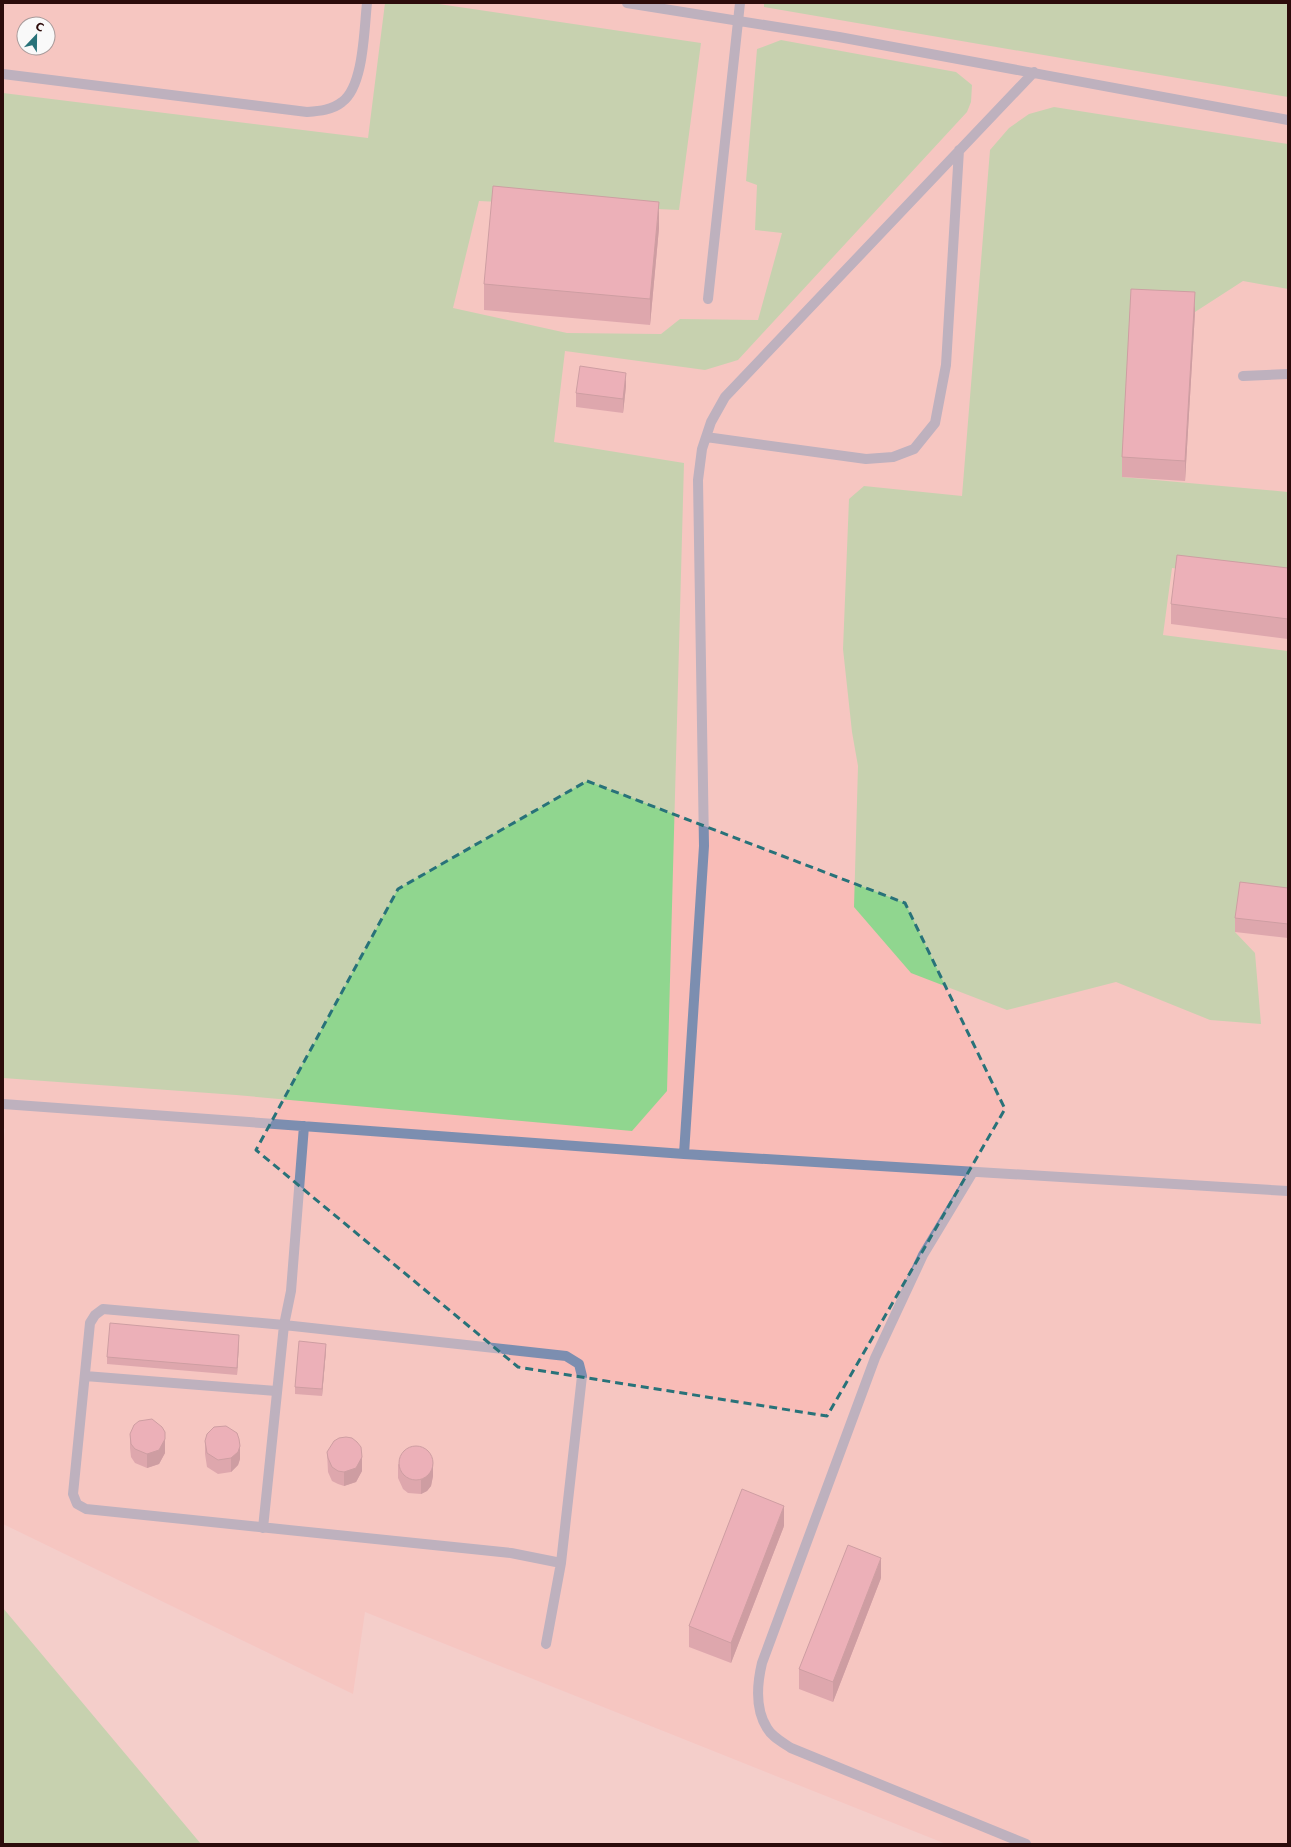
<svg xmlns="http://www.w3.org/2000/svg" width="1291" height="1847" font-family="'DejaVu Sans',sans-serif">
	<rect width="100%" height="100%" fill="#f4cecb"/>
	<path fill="#f9bcb7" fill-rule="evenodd" d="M3 3H1288V1844H946L365 1612 353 1694 3 1524V1149L5 1129 3 1128ZM24 24H48V48H24Z"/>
	<path fill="#90d68f" d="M385 3H432L701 43 679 210 479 201 453 308 567 333 661 334 680 319 758 320 782 233 755 230 757 185 746 181 757 49 781 40 956 72 972 85 971 102 967 112 738 360 705 370 565 351 554 442 684 463 667 1091 632 1131 236 1095 3 1078V93L368 138Z
		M764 3H1288V97L764 7Z
		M1054 107 1288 144V289L1243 281 1195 312 1131 309 1122 477 1288 492V583L1172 568 1163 635 1288 651V901L1240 896 1235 932 1255 953 1261 1024 1210 1020 1116 982 1007 1010 911 973 854 907 858 766 852 732 843 649 849 499 864 486 962 496 990 150 1009 128 1029 114Z
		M3 1608 201 1844H3Z"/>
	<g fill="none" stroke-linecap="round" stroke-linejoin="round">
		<path stroke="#7c8eb0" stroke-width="10" d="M627 3 839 37 1288 120
			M3 74 307 112C320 111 332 110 342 102 364 86 364 29 367 3
			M708 299 740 3
			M1243 376 1288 374
			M706 437 866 459 893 457 914 449 935 423 946 365 959 150
			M3 1104 684 1154 1288 1191
			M684 1154 704 846 698 480 702 449 711 422 725 397 1034 72
			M973 1172 923 1255 875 1358 762 1663C757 1684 755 1709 767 1728 772 1737 782 1742 791 1748L1026 1844
			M85 1376 276 1391
			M263 1528 284 1325 291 1291 304 1126
			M546 1644 561 1563 582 1376 579 1364 566 1356 284 1325 103 1309 95 1315 90 1323 73 1494 77 1504 86 1509 511 1553 561 1563"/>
	</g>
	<path fill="#c3798b" d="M659 228 650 325 484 310V284Z
		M1195 312 1185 481 1122 477V457Z
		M626 386 623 413 576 407V393Z
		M1288 568V639L1171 624V604Z
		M1288 888V938L1235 932V918Z
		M239 1342 237 1375 107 1364V1357Z
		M326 1350 322 1396 295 1394V1387Z
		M130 1434 165 1453 159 1464 147 1468 135 1463 131 1457 130 1448Z
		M205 1441 240 1459 238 1465 231 1472 218 1474 207 1467 205 1454Z
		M327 1452 362 1471 356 1482 344 1486 338 1484 332 1481 328 1472Z
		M398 1464 433 1476 431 1486 427 1491 421 1494 408 1493 403 1489 398 1478Z
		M784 1526 731 1663 689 1647V1626Z
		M881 1578 833 1702 799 1689V1669Z"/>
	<path fill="#9f6371" d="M659 202V228L650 325V299Z
		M1195 292V312L1185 481V461Z
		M626 373V386L623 413V399Z
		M239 1335V1342L237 1375V1368Z
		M326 1344V1350L322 1396V1389Z
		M165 1439V1453L159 1464 147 1468V1454Z
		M240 1446V1459L238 1465 231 1472V1458Z
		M362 1457V1471L356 1482 344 1486V1472Z
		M433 1463V1476L431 1486 427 1491 421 1494V1480Z
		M784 1506V1526L731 1663V1643Z
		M881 1558V1578L833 1702V1682Z"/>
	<path fill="#e38da2" stroke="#9f6371" d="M493 186 659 202 650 299 484 284Z
		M1131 289 1195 292 1185 461 1122 457Z
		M580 366 626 373 623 399 576 393Z
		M1177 555 1288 568V619L1171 604Z
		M1240 882 1288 888V924L1235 918Z
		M110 1323 239 1335 237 1368 107 1357Z
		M299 1341 326 1344 322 1389 295 1387Z
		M152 1419 162 1427 165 1432V1439L159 1450 147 1454 135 1449 131 1444 130 1434 134 1425 139 1421Z
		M226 1426 237 1433 239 1439 240 1446 238 1452 231 1458 218 1460 207 1453 205 1441 207 1434 214 1427Z
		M346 1437 352 1438 357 1442 361 1447 362 1457 356 1468 344 1472 338 1471 332 1467 328 1458 327 1452 334 1441 339 1438Z
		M399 1463a17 17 0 1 1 34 0a17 17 0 1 1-34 0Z
		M742 1489 784 1506 731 1643 689 1626Z
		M848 1545 881 1558 833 1682 799 1669Z"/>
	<path d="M0 0H1291V1847H0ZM587 781 905 903 1005 1109 827 1416 518 1367 256 1150 398 889Z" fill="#f4cecb" fill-opacity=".55" fill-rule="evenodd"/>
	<path fill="none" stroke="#287279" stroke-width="3" stroke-dasharray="8 5" stroke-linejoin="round" d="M587 781 905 903 1005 1109 827 1416 518 1367 256 1150 398 889Z"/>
	<rect width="1291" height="1847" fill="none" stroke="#2c0c0b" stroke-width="8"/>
	<g transform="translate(36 36) rotate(22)"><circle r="19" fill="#f9f9f9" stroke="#a79a9a"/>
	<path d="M0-3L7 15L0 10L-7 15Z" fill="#287279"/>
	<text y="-6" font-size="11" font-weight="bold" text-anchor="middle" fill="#2c0c0b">С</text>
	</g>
</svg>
